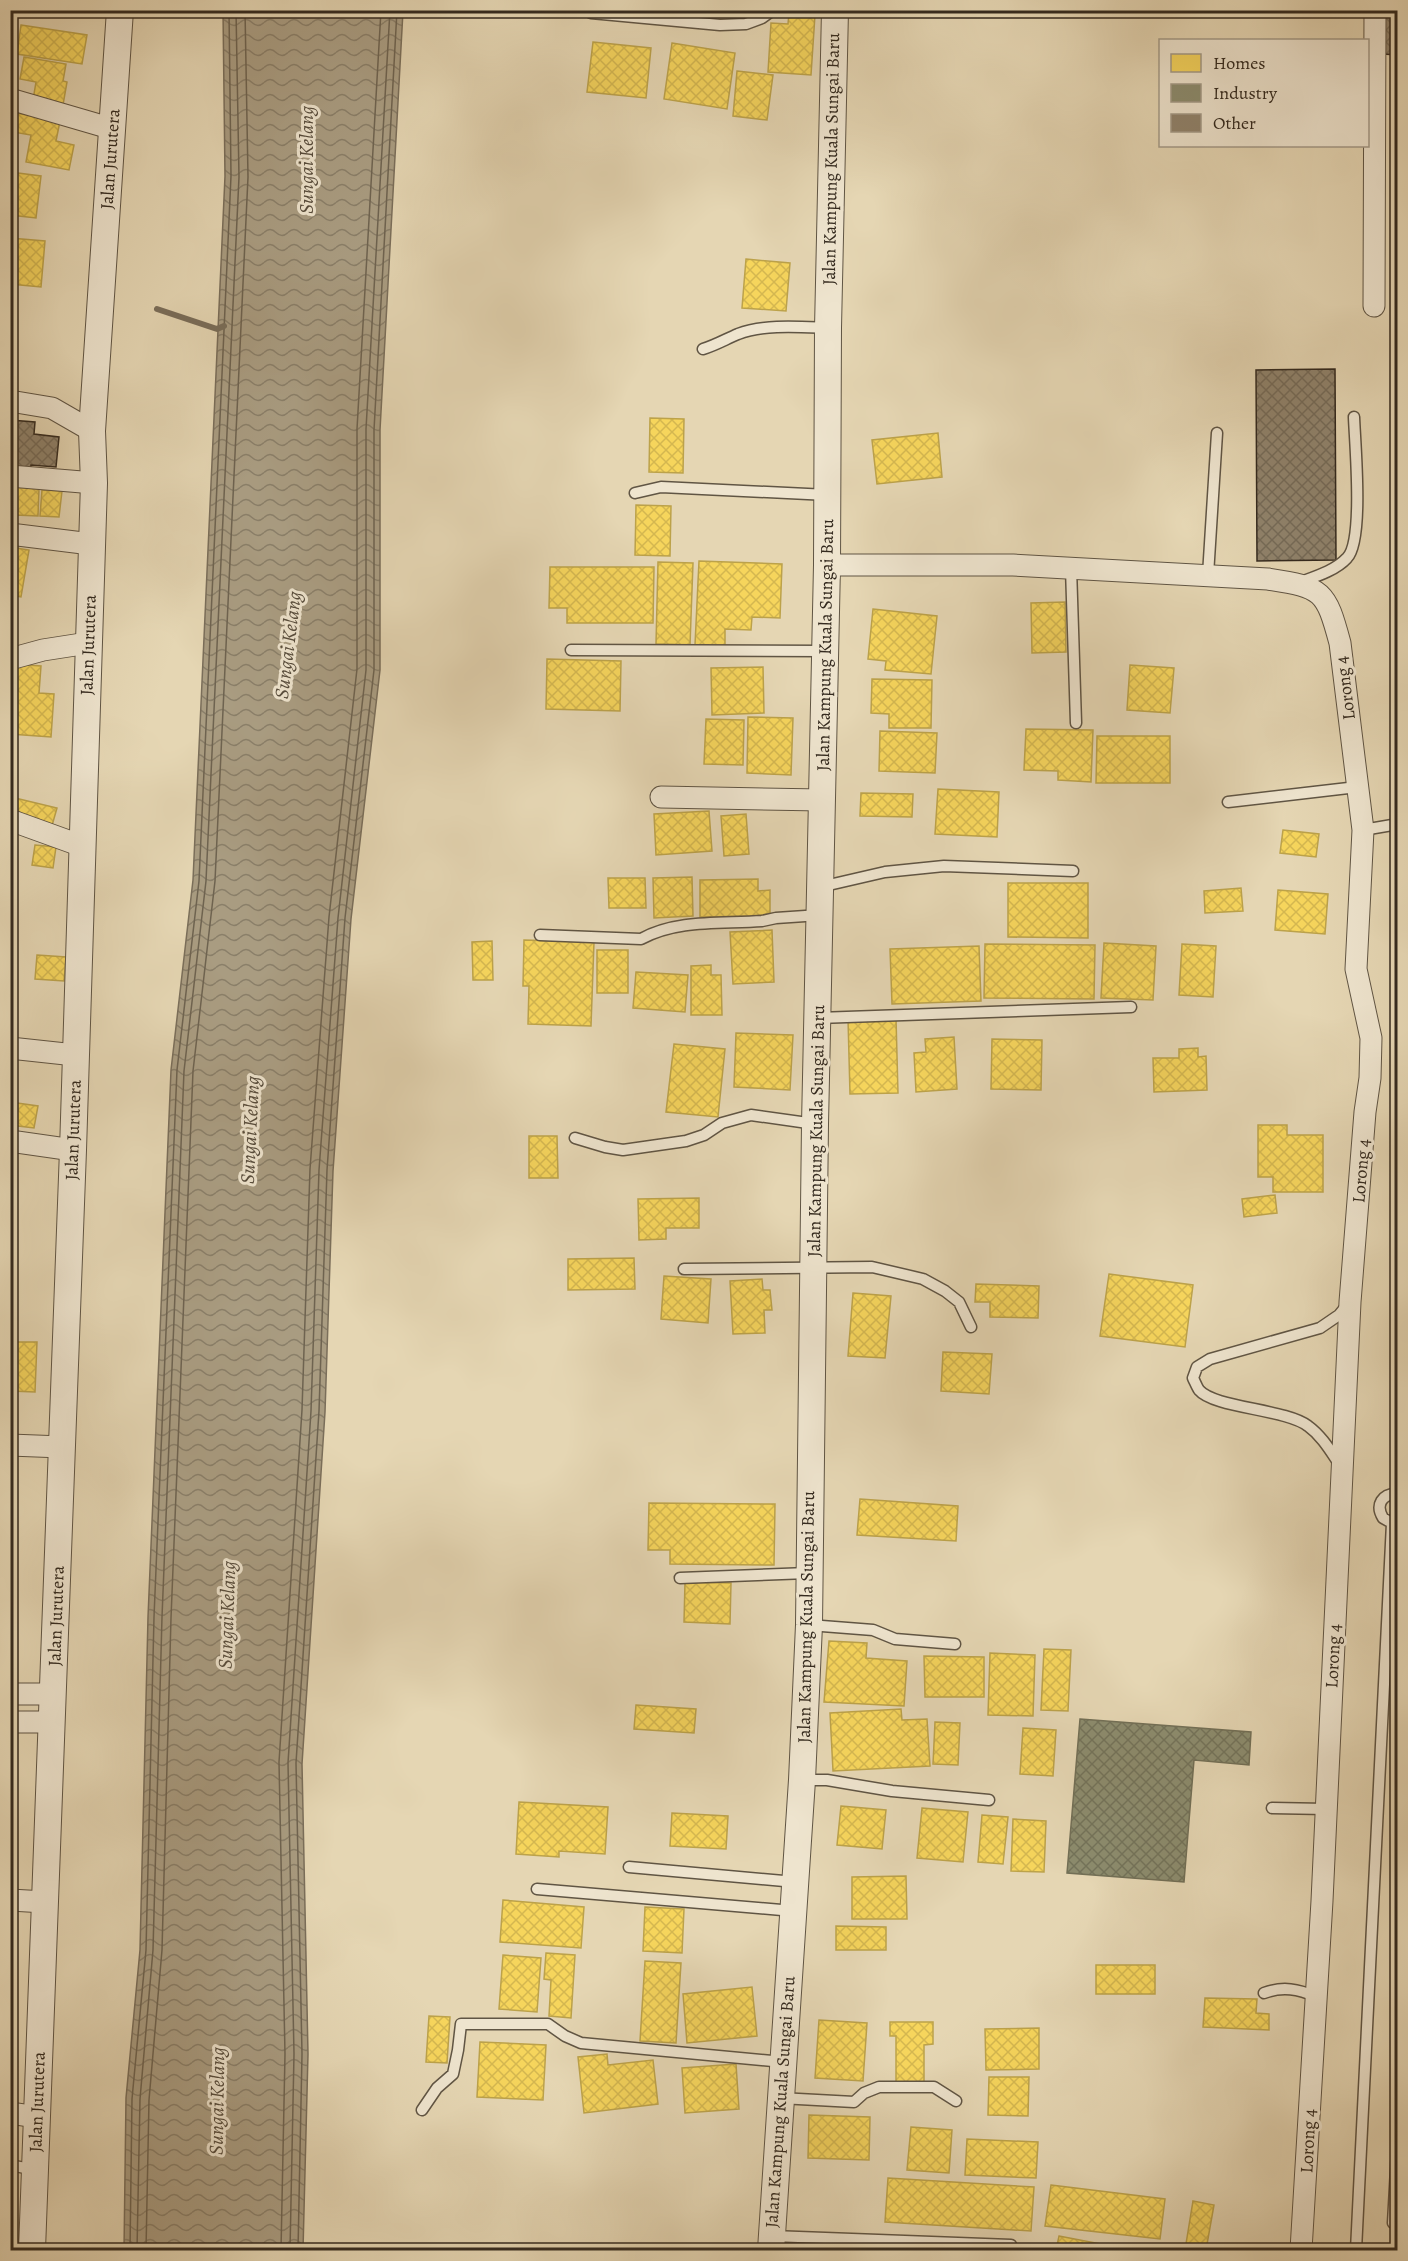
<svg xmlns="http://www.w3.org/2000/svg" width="1408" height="2261" font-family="Alegreya,serif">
	<defs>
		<pattern id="water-waves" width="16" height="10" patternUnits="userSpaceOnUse" patternTransform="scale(1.5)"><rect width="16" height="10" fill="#a99c81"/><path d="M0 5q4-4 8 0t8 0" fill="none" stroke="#8a7f69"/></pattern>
		<pattern id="homes-cross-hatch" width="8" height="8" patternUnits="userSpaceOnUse" patternTransform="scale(1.5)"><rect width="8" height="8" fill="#f6d55c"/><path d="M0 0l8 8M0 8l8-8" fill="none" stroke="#d4b750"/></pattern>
		<pattern id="industry-cross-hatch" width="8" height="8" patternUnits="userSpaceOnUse" patternTransform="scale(1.5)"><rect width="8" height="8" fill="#8c8c6e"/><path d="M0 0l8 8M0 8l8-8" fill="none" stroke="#73735a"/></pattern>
		<pattern id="building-cross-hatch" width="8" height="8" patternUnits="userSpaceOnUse" patternTransform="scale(1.5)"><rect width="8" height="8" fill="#90836c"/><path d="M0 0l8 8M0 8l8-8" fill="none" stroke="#766b58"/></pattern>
	</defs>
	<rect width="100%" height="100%" fill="#e5d6b3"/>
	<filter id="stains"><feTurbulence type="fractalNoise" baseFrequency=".00333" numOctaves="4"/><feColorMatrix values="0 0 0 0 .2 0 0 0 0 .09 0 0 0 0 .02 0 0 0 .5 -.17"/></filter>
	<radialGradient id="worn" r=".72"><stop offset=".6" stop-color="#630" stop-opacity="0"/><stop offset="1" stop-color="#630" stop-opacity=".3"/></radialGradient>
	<path fill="url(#water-waves)" stroke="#7a6e5a" stroke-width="1.5" d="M223 11H403L380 430V670L351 919 333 1171 325 1412 302 1764 308 2054 303 2250H124L126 2098 140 1950 148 1617 171 1070 193 880 225 176Z"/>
	<path fill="url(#homes-cross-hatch)" stroke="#bca24a" stroke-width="1.5" d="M703 10H749L748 17 703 13Z
		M789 13 815 15 811 75 768 72 771 23 788 24Z
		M10 25 16 26 11 93 10 92Z
		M21 25 87 35 82 64 17 54Z
		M593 42 651 48 646 98 587 92Z
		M672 43 735 53 727 109 664 99Z
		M24 57 66 64 63 81 67 82 63 105 33 100 36 82 20 79Z
		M737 71 773 75 767 120 733 116Z
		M16 113 60 121 56 141 74 145 69 170 26 162 31 135 13 132Z
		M10 172 41 176 36 218 10 215Z
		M10 238 45 241 41 287 10 284Z
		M746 259 790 263 786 311 742 308Z
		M650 418 684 419 683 473 649 472Z
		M938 433 942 477 877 484 872 440Z
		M17 487 39 489 38 516 15 515Z
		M42 490 62 491 59 517 40 516Z
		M636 505 671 506 670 556 635 555Z
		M10 547 29 550 21 597 10 595Z
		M699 561 782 564 780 618 752 617 751 630 725 629V646L695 645Z
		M658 562 693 563 690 645 656 644Z
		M550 567H654L653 623H567V608H549Z
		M1065 602 1066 652 1032 653 1031 603Z
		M873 609 937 616 931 674 885 670 886 661 868 659Z
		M547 659 621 661 620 711 546 709Z
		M14 664 41 666 39 693 54 694 51 737 10 734V680Z
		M1130 665 1174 668 1170 713 1127 710Z
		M763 667 764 713 712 715 711 668Z
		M872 679 932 680 931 728H889V714L871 713Z
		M748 717 793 718 791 775 747 773Z
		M706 719 744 720 743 765 704 764Z
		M1026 729 1093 730 1091 782 1058 780V771L1024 770Z
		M880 731 937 733 935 773 879 771Z
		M1097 736H1170V783H1096Z
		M938 789 999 792 997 837 935 834Z
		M861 793 913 794 912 817 860 816Z
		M11 797 57 808 51 829 10 818Z
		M709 811 712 851 656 855 654 814Z
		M746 814 749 854 724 856 721 816Z
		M1283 830 1319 834 1316 857 1280 853Z
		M35 845 56 847 53 868 32 865Z
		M692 877 693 916 654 918 653 878Z
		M608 878H645L646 908H609Z
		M758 879V891L770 890V916L700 917V880Z
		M1008 883H1088V938L1008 937Z
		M1241 888 1243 911 1205 913 1204 891Z
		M1278 890 1328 894 1325 934 1275 930Z
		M772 930 774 982 733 984 730 932Z
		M524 940 594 942 591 1026 528 1024 529 986H523Z
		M492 941 493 980H473L472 942Z
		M1104 943 1156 946 1153 1000 1101 998Z
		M985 944 1095 945 1094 999 984 998Z
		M1182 944 1216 946 1213 997 1179 995Z
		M979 946 981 1001 892 1004 890 949Z
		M597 950H628V993H597Z
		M37 955 66 957 64 981 35 979Z
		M711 965V975H721L722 1015H691V966Z
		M636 972 688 975 685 1012 633 1008Z
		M896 1018 898 1093 850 1094 848 1019Z
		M736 1033 793 1035 790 1090 734 1087Z
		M954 1037 957 1089 916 1092 914 1053 926 1052 925 1039Z
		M992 1039 1042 1040 1041 1090 991 1089Z
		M674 1044 725 1049 718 1117 666 1112Z
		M1198 1048V1057L1206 1056 1207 1090 1154 1092 1153 1058H1179V1049Z
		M10 1102 38 1106 34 1128 10 1125Z
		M1258 1125H1287V1135H1323V1192H1273V1177H1258Z
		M529 1136H557L558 1178H529Z
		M1275 1195 1277 1213 1244 1217 1242 1199Z
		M699 1198V1228H666V1239L639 1240 638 1199Z
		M634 1258 635 1289 568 1290V1259Z
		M1109 1274 1193 1285 1185 1347 1100 1336Z
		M664 1276 711 1279 708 1323 661 1319Z
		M762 1279 763 1290H770L772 1310H764L765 1333 733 1334 730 1281Z
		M976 1284 1039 1286 1038 1318 990 1317V1302H975Z
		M853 1293 891 1296 885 1358 848 1356Z
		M10 1342H37L35 1392 10 1391Z
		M943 1352 992 1354 989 1394 941 1391Z
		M860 1499 958 1506 956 1541 857 1535Z
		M649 1503 775 1504 774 1565 670 1564V1550H648Z
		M685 1582 731 1583 730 1624 684 1622Z
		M829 1641 867 1643 866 1658 907 1661 904 1706 824 1702Z
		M1044 1649 1071 1650 1068 1711 1041 1710Z
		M990 1653 1035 1655 1033 1716 988 1715Z
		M924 1656 984 1657V1697H925Z
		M636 1705 696 1709 694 1733 634 1729Z
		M901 1709 902 1720 927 1719 930 1766 833 1771 830 1713Z
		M935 1722 960 1723 958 1765 933 1764Z
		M1023 1728 1056 1730 1053 1776 1020 1774Z
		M519 1802 608 1807 605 1854 559 1851V1857L516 1854Z
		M841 1806 886 1810 882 1849 837 1845Z
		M922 1808 968 1812 963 1862 917 1858Z
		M672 1813 728 1816 726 1849 670 1846Z
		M982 1815 1008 1817 1003 1864 978 1862Z
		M1013 1819 1046 1821 1044 1872 1011 1871Z
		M906 1876 907 1919H852V1877Z
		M503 1900 584 1907 581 1948 500 1942Z
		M645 1907 684 1909 682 1953 643 1951Z
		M836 1926 886 1927V1950H836Z
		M546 1953 575 1955 571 2018 549 2016 551 1980 544 1979Z
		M503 1955 541 1958 537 2012 499 2009Z
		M645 1961 681 1963 676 2043 640 2041Z
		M1096 1965H1155V1994H1096Z
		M752 1987 757 2036 687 2043 683 1994Z
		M1205 1998 1257 1999 1256 2013 1269 2014V2030L1203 2027Z
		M429 2016 450 2017 447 2063 426 2062Z
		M819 2020 867 2023 863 2081 815 2078Z
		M890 2022H933V2044L924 2045V2085H896V2036H890Z
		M1039 2028V2069L986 2070 985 2029Z
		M480 2042 546 2045 543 2100 477 2097Z
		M607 2054 608 2065 653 2060 658 2104 584 2113 578 2057Z
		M736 2064 739 2109 685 2113 682 2068Z
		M989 2077H1029L1028 2116 988 2115Z
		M809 2115 870 2117 869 2160 808 2158Z
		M911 2127 952 2130 949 2173 907 2170Z
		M967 2139 1038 2142 1036 2178 965 2175Z
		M888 2178 1034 2187 1031 2231 885 2222Z
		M1051 2185 1165 2199 1160 2239 1045 2226Z
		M1193 2201 1214 2205 1206 2250H1185Z
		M1059 2236 1122 2248V2250H1056Z"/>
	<path fill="url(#industry-cross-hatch)" stroke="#726f56" stroke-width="1.5" d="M1080 1719 1251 1732 1249 1765 1194 1760 1184 1882 1067 1873Z"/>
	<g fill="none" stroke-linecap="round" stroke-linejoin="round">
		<path stroke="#6e6350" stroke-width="1.5" d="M130 2250 132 2099 146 1950 154 1617 177 1070 199 881 231 176 229 10
			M137 2250 140 2099 153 1950 162 1617 184 1071 206 881 239 177 236 10
			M146 2250 149 2100 162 1950 171 1618 193 1071 215 881 248 177 245 10
			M281 2250 285 2054 279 1762 302 1410 310 1169 329 917 357 669V429L381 10
			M290 2250 294 2054 288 1763 311 1411 319 1170 338 918 366 670V429L390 10
			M298 2250 302 2054 296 1763 319 1411 327 1170 345 918 374 670V430L397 10"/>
		<path stroke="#7a6e5a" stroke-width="6" d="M157 309 217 329 224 326"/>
	</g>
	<path fill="url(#building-cross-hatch)" stroke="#342a1f" stroke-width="1.5" d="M1385 10H1398V55L1383 54Z
		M1335 369 1336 560 1257 561 1256 370Z
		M10 420 35 422 34 434 59 437 56 467 31 465 30 472 10 470Z"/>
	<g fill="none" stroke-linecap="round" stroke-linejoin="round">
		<g stroke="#605544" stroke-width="13">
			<path id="service" d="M591 13 720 25 746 24 762 18 773 10
				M703 349C716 345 726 339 738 334 764 324 800 327 828 328
				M635 493 661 487 828 495
				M1071 568 1076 723
				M1208 575 1217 433
				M1298 583C1314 577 1335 571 1347 558 1364 541 1355 445 1354 417
				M571 650 824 651
				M1228 802 1357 787
				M1363 830 1398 824
				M820 887 885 872 944 866 1073 871
				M540 935 641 939C677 919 722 924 762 921L776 918 820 915
				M818 1018 1131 1007
				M575 1138 605 1147 623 1150 686 1141 704 1135 722 1123 751 1115 815 1124
				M684 1269 872 1267 923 1279 945 1291 959 1302 971 1327
				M1340 1465C1331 1452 1322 1436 1308 1426 1286 1409 1214 1408 1199 1390 1197 1387 1195 1382 1193 1378L1197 1367 1210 1359 1320 1328 1339 1315 1348 1304
				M1397 1522 1392 1523 1383 1518C1375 1505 1382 1493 1398 1494
				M680 1578 808 1573
				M809 1625 873 1630 895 1639 955 1644
				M802 1780H827L892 1791 989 1800
				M1272 1808 1326 1809
				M629 1867 795 1882
				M537 1889 793 1911
				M1264 1993C1283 1986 1298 1989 1317 1997
				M780 2098 854 2102 864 2093 879 2087H934L956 2101
				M422 2110 437 2088 453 2074 458 2050 461 2024H548L565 2036 581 2043 783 2062
				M10 2165 35 2170
				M1393 2223 1398 2132
				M772 2236 1011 2245
				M1356 2250 1392 1523"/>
		</g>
		<g stroke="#605544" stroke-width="23">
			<path id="minor" d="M10 99 113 129
				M1374 306 1375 10
				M10 401 52 408 92 431
				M10 476 94 483
				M10 534 91 544
				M827 565H1013L1268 579C1323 587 1326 591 1340 643L1363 830 1356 969 1371 1038 1370 1078 1365 1112 1350 1302 1322 1901 1301 2250
				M10 659 43 650 88 643
				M661 797 822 800
				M10 820 82 846
				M10 1048 75 1055
				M10 1141 73 1150
				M10 1445 62 1447
				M10 1694H53
				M10 1722H52
				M10 1900 45 1902
				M10 2113 37 2117"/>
		</g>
		<g stroke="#605544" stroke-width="28">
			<path id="tertiary" d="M32 2250 73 1150 94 483 92 431 120 10
				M771 2250 802 1780 809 1625 815 1124 827 565 828 328 835 10"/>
		</g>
		<use href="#service" stroke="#eee4ce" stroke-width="10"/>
		<use href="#minor" stroke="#eee4ce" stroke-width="21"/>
		<use href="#tertiary" stroke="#eee4ce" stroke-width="26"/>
	</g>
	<g text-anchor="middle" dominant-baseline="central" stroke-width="6" stroke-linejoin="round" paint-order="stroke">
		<g font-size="18" fill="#342a1f" stroke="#eee4ce">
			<text transform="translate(110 159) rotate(-86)">Jalan Jurutera</text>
			<text transform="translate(831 159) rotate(-89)">Jalan Kampung Kuala Sungai Baru</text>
			<text transform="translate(88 645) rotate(-88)">Jalan Jurutera</text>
			<text transform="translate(825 645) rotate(-89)">Jalan Kampung Kuala Sungai Baru</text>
			<text transform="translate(1345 688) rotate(-97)">Lorong 4</text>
			<text transform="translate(73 1130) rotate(-88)">Jalan Jurutera</text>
			<text transform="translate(816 1131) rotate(-89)">Jalan Kampung Kuala Sungai Baru</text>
			<text transform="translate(1361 1171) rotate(-85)">Lorong 4</text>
			<text transform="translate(56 1616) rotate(-88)">Jalan Jurutera</text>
			<text transform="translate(806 1617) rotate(-89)">Jalan Kampung Kuala Sungai Baru</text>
			<text transform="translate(1333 1656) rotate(-87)">Lorong 4</text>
			<text transform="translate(37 2102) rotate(-88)">Jalan Jurutera</text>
			<text transform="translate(780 2102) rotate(-86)">Jalan Kampung Kuala Sungai Baru</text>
			<text transform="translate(1308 2141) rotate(-87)">Lorong 4</text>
		</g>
		<g font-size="20" font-style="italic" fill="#574c3c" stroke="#eee4ce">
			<text transform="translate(306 160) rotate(-90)">Sungai Kelang</text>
			<text transform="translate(288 645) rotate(-83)">Sungai Kelang</text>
			<text transform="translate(250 1130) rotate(-87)">Sungai Kelang</text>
			<text transform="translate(227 1615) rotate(-88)">Sungai Kelang</text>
			<text transform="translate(217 2101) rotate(-89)">Sungai Kelang</text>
		</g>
	</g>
	<rect width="1408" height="2261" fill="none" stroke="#e5d6b3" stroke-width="36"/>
	<rect x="12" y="12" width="1384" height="2237" fill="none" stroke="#342a1f" stroke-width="3"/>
	<rect x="18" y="18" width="1372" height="2225" fill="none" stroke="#342a1f" stroke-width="1.5"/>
	<rect x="1159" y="39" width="210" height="108" fill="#eee4ce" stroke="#a49a88" stroke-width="1.5"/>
	<rect x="1171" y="54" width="30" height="18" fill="#f6d55c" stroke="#a49a88" stroke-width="1.5"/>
	<text x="1213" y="69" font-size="18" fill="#342a1f">Homes</text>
	<rect x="1171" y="84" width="30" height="18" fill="#8c8c6e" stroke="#a49a88" stroke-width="1.5"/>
	<text x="1213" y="99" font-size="18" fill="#342a1f">Industry</text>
	<rect x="1171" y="114" width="30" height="18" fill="#90836c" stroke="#a49a88" stroke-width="1.5"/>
	<text x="1213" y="129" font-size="18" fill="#342a1f">Other</text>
	<rect width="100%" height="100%" filter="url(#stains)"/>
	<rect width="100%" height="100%" fill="url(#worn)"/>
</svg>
